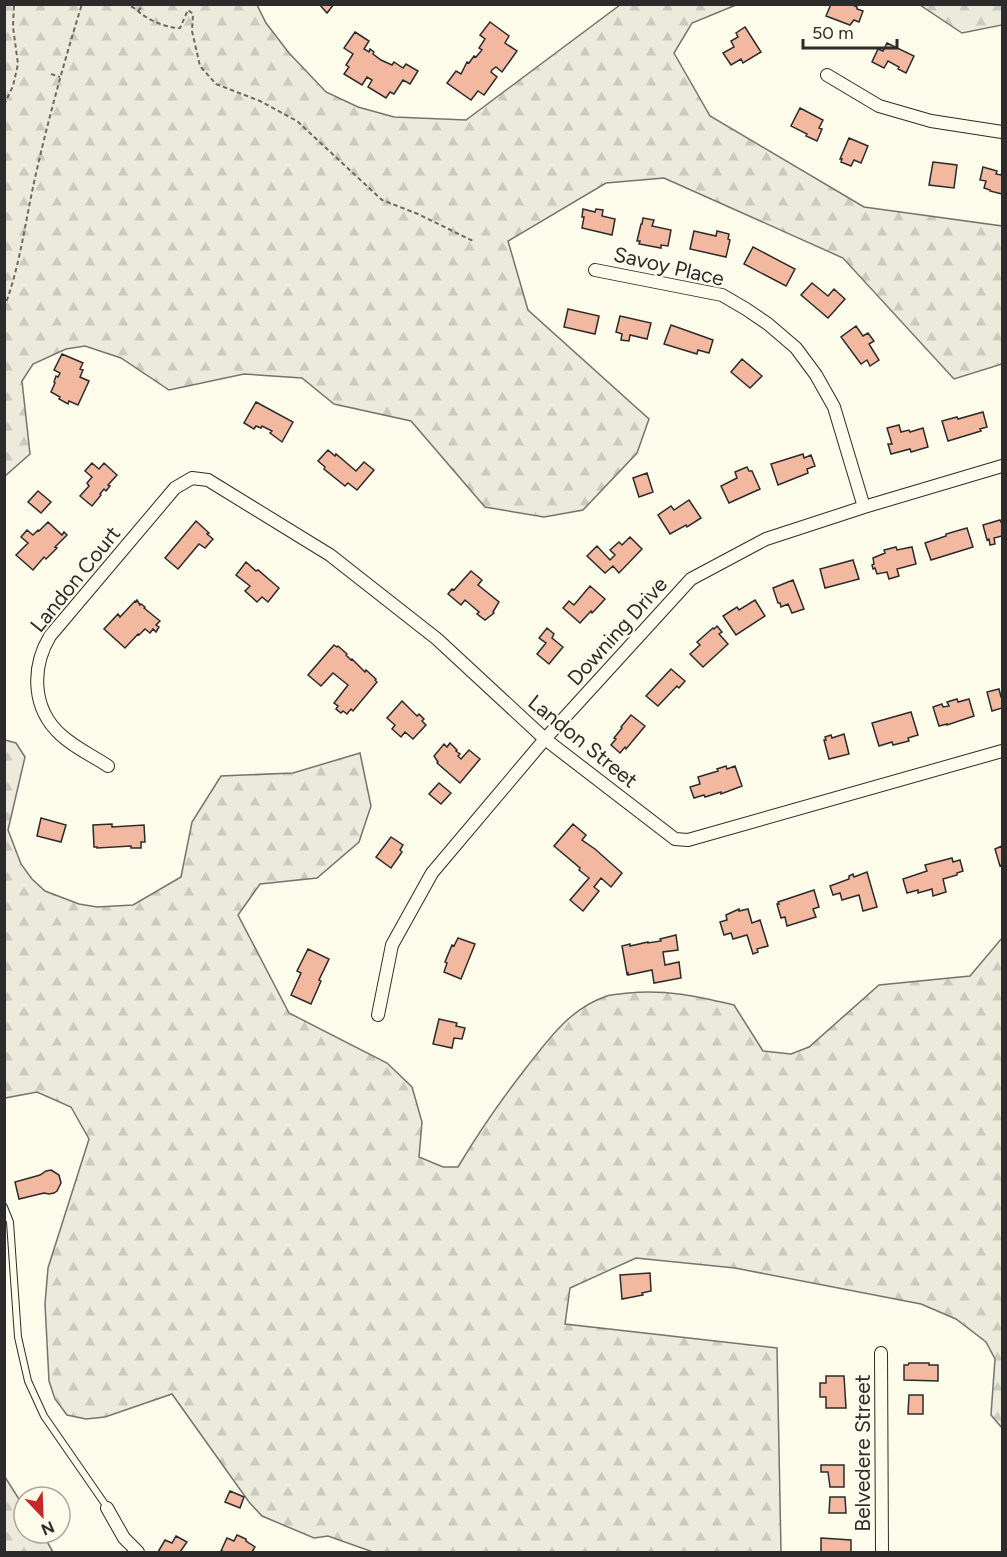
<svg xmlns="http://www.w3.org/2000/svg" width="1007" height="1557" font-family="Figtree,sans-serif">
	<defs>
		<pattern id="forest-firs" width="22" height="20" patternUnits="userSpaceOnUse" patternTransform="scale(1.5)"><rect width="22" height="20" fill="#ecebdb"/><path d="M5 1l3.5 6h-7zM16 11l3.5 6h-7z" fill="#cbcabc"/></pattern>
	</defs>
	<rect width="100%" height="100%" fill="#fdfbea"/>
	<path fill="url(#forest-firs)" stroke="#74746e" stroke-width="1.5" d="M5 4 257 5 266 23 289 53 326 92 358 107 394 117 466 120 620 5H736L692 23 674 53 710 116 864 207 1002 226V364L954 379 843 258 664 178 606 183 508 241 528 310 649 419 637 453 583 510 544 517 485 507 411 421 334 404 302 378 244 374 169 390 121 358 85 346 66 349 33 364 22 381 30 454 5 476Z
		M920 5H1002V25L962 33Z
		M5 740 16 743 25 757 8 830 21 864 32 879 45 891 79 904 97 907 133 905 181 877 192 822 221 776 293 773 360 753 371 806 359 842 317 878 260 884 238 915 289 1013 387 1063 412 1087 422 1122 419 1157 443 1167H458C479 1132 501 1100 526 1068 548 1040 570 1008 607 996 614 994 622 994 629 993 665 989 699 997 734 1005L763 1051 791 1054 809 1047 879 985 970 976 1002 938V1428L991 1415 995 1359 986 1342 956 1319 921 1304 735 1268 636 1258 570 1288 565 1324 777 1348 781 1552H373L328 1536 314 1538 262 1516 249 1502 172 1394 105 1417 86 1419 67 1415 55 1399 49 1381 45 1304 48 1268 89 1139 71 1107 37 1092 5 1098Z
		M5 1477 24 1507V1533H42L53 1552H5Z"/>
	<path fill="#f2b8a0" stroke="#2b2b2b" stroke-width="1.5" d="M319 4H334L327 13Z
		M831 4H851L857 7V9L863 11 859 22 854 20 850 25 826 16Z
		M490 22 509 36 505 43 517 51 502 72 496 67 492 70 491 72 497 77 484 95 478 91 471 100 447 83 456 71 461 74 467 62 469 63 474 56 476 57 482 50 479 48 485 39 480 35Z
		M745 27 761 52 743 63 741 59 731 65 723 53 734 47 731 41 738 37 736 33Z
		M355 32 369 41 364 49 369 52 370 49 374 52 373 54 381 60 392 65 394 62 403 68 406 64 418 71 410 84 403 80 394 94 390 92 386 98 368 87 372 80 367 77 362 85 344 74 349 67 346 65 353 54 344 48Z
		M887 43 914 56 906 73 898 69 899 67 888 61 884 68 872 62 878 49 883 51Z
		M800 108 823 120 819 128 822 129 817 141 806 136 807 134 791 126Z
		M849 138 868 146 861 163 854 160 851 166 841 162 842 159H840Z
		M933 162 957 165 954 188 929 185Z
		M983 167 997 171 996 174 1001 175 1002 173V194L990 191V190L984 188 986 181 980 180Z
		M583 209 595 212 596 209 603 210 602 216 615 219 612 235 582 228 584 217H582Z
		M643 218 654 220 652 226 671 230 668 246 661 245V248L639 244 640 241H637L641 224H642Z
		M694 231 716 236 717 231 729 234 728 239 730 240 726 257 690 249Z
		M753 247 795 269 786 286 744 264Z
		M812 283 828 296 834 289 845 299 828 318 801 295Z
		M568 309 599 316 595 334 564 327Z
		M620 316 651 323 647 339 630 335 629 341 621 340 622 334 616 332Z
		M671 325 713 340 709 353 698 350 697 354 664 344Z
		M856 326 863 336 868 333 874 341 869 344 879 360 870 366 867 360 861 364 841 337Z
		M62 354 83 363 80 369 83 370 80 377 89 381 78 405 69 401 68 404 59 399 60 397 51 392 55 383 54 382 56 376 58 377 60 373 54 370Z
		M742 359 762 376 750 388 731 372Z
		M256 402 293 422 282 442 270 433 272 431 262 426 261 428 256 426 254 429 244 423Z
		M983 412 987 427 980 429 981 431 948 441 942 421 957 417 958 419Z
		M899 425 901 432 909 430 910 432 923 428 928 447 911 452 910 449 891 454 888 444H892L887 428Z
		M328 450 335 456 336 454 356 471 364 462 374 470 357 490 348 483 345 486 324 469 325 467 318 461Z
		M803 454 804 458 811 455 815 466 807 469 808 473 778 485 771 464Z
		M92 463 99 469 104 463 117 475 108 485 110 486 106 491 104 489 100 494 101 495 92 506 80 496 89 486 87 483 92 477 85 471Z
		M747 467 749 471H752L760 489 729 503 721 486 737 478 735 472Z
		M647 473 653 492 639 497 633 478Z
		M38 491 51 502 41 513 28 502Z
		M689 500 701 518 687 527 686 525 670 534 658 515 671 506 674 510Z
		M1000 520 1001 522 1002 521V536L994 538 995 544 990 545 989 539 987 540 983 525Z
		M196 521 209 533 207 534 213 539 205 548 199 544 178 569 165 558Z
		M48 522 62 535 64 532 67 535 55 547 57 548 46 559 44 557 33 570 16 555 28 543 21 537 27 530 33 535 38 530 39 531Z
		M967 528 973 547 931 560 925 543 946 536V534Z
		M630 537 642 549 619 573 613 566 605 573 587 556 597 546 610 560 615 555 610 550 619 542 622 545Z
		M896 547 897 550 912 547 916 564 897 569 899 576 889 579 887 572 877 574 875 568 873 569 872 565 874 564 873 558 885 553 884 550Z
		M853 560 859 579 825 588 820 569Z
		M246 562 256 571 258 570 279 588 268 602 262 597 257 602 245 591 250 586 236 575Z
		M471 571 482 580 478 585 499 602 493 612 494 613 485 620 477 614 479 612 465 600 461 605 448 594 452 589 454 590Z
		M793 580 804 609 792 613 788 604 781 607 780 603H778L773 588Z
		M590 586 605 599 595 610 592 613 591 611 580 623 563 608 569 601 574 605Z
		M137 600 140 605 141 604 145 607 144 608 160 621 156 625 159 627 156 632 153 629 150 633 145 629 139 635 138 634 125 648 104 629 118 614 120 617 135 601 136 602Z
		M755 600 765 616 736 635 723 616 737 607 739 610Z
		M717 626 722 632 719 634 728 644 703 667 690 654 700 645 697 642 713 628 714 629Z
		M547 628 554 634 552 638 563 647 549 664 537 654 546 643 539 638Z
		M334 645 337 647 338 646 347 654 346 655 351 660 352 659 365 672 366 670 376 679 375 680 377 682 353 711 351 709 347 714 343 711 341 713 336 709 338 706 334 703 348 685 333 673 321 686 308 675Z
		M671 669 685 681 679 688 677 686 658 706 646 696Z
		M999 689 1001 697H1002V708L992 711 987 692Z
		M957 699 958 702 969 699 974 716 947 725V724L939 726 933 707 942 704 943 707 949 706 947 702Z
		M402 701 417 716 419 714 424 719 422 721 426 725 413 739 405 732 401 737 392 729 395 725 387 718Z
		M911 712 918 735 908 738 909 741 893 745 892 742 879 746 872 723Z
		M631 715 645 726 626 749 625 747 620 753 611 745 616 739 614 738 622 728 621 727Z
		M844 734 849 754 829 759 824 740H826L825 737 831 735 832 738Z
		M450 743 457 750 456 751 460 754 458 756 461 759 469 750 480 759 460 783 437 763 438 762 434 756 444 744 447 747Z
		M726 766 727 769 735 766 742 786 721 794V792L705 797 704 795 694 798 690 787 700 784 698 777 718 771 717 769Z
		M439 783 451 793 441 804 429 794Z
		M41 818 66 825 61 842 37 836Z
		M112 824V827L144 825 145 842H141V848H131V846L97 848V847H94L93 825Z
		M573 824 586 835 582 840 595 849 622 873 611 887 601 878 594 887 599 891 583 911 570 900 589 878 579 870 580 868 554 846Z
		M391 837 403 845 400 850 402 852 391 868 376 857Z
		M1002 846V868V865L1000 866 995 849Z
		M952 858 953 862 960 860 963 871 957 873V875L943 879 946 892 933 896 932 889 918 893V890L907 893 903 879 927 871 925 865Z
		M867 872 877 907 863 911 859 895 842 900 840 893 833 895 830 886 849 879V876L853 874 854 877Z
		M814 890 819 907 813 909 816 917 787 926 785 917 781 918 777 904H779L778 902Z
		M739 909V911L748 909 752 923 760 920 768 946 757 949 758 952 753 954 747 935 733 939 731 933 724 935 720 922 727 920 726 915Z
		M676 935 678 950 663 952 665 965 679 962 681 978 654 983 652 970 628 975V973L627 974 622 946 630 944V946L648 942V943L661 941 660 939Z
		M458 938 475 944 461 979 444 972 447 963 445 962 452 945 454 946Z
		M308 949 329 959 319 980 321 981 311 1004 291 995 301 973 297 971Z
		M439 1019 457 1023 456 1026 465 1028 462 1039 454 1038 452 1048 433 1044Z
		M51 1170 59 1175 61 1183 57 1191 54 1193 49 1194 44 1193 19 1199 15 1182 40 1175 46 1171Z
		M650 1273 651 1291 642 1293 643 1295 622 1299 620 1275Z
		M909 1363H929V1365H938V1381L904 1380V1365H908Z
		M826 1376H844L846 1408H826V1397H820V1383H826Z
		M909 1395H923V1414H908Z
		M821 1465H844V1487H830L828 1472H821Z
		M230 1491 244 1497 240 1508 225 1502Z
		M830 1497H845L846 1513H829Z
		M237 1535 246 1539V1541L255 1547 252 1552H225L221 1551 227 1538 234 1541Z
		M176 1536 187 1542 180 1552H158L165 1540 172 1543Z
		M821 1538 851 1540V1552H821Z"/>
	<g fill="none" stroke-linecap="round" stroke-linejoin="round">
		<g stroke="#2b2b2b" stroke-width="8">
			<path id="service" d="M4 1207 10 1222 18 1337 28 1381 44 1416 107 1507"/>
		</g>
		<g stroke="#2b2b2b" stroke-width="14">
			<path id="minor" d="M827 75 879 106 931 121 1002 132
				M595 270 722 295 746 309 768 324 796 348 816 375 834 407 864 507
				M108 766C93 756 75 748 61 735 32 709 31 668 50 636L175 488 192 478 208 480 330 555 437 639 545 739 675 839 688 840 1002 751
				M378 1015 392 945 432 873 545 739 691 579 766 539 864 507 1002 466
				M881 1353 882 1552
				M107 1508 124 1538 138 1552"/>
		</g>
		<path stroke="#6a6964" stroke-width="2" stroke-dasharray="4.5 3" stroke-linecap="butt" d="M124 4C138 8 136 11 146 17 153 22 172 29 180 28L188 10 193 14 192 31 200 66 216 84 260 101 297 121 382 200 418 214 473 241
			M138 11 144 4
			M51 74 60 77
			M4 105 13 86 18 64 13 27 14 4
			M4 308C20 267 25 222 35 178 48 120 64 62 82 4"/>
		<use href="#service" stroke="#fdfbea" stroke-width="6"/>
		<use href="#minor" stroke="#fdfbea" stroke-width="12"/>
	</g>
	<g text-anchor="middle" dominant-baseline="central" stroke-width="4.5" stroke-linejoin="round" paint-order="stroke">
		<g font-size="21" fill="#2b2b2b" stroke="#fdfbea">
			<text transform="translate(669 266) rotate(13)">Savoy Place</text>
			<text transform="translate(75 579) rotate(-51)">Landon Court</text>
			<text transform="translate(617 631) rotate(-48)">Downing Drive</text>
			<text transform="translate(583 741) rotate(39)">Landon Street</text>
			<text transform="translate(862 1453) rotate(-90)">Belvedere Street</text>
		</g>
	</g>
	<rect width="1007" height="1557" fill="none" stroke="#2b2b2b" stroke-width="12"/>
	<g transform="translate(42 1515) rotate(157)"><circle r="28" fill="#fdfbea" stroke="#a9a89e" stroke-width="1.5"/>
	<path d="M0-4.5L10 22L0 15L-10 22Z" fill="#c62828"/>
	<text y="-9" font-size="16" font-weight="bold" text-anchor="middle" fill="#2b2b2b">N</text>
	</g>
	<path d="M803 39v9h94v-9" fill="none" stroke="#2b2b2b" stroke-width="3"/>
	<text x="812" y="39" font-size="18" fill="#2b2b2b" stroke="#fdfbea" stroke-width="4.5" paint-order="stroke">50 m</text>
</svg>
